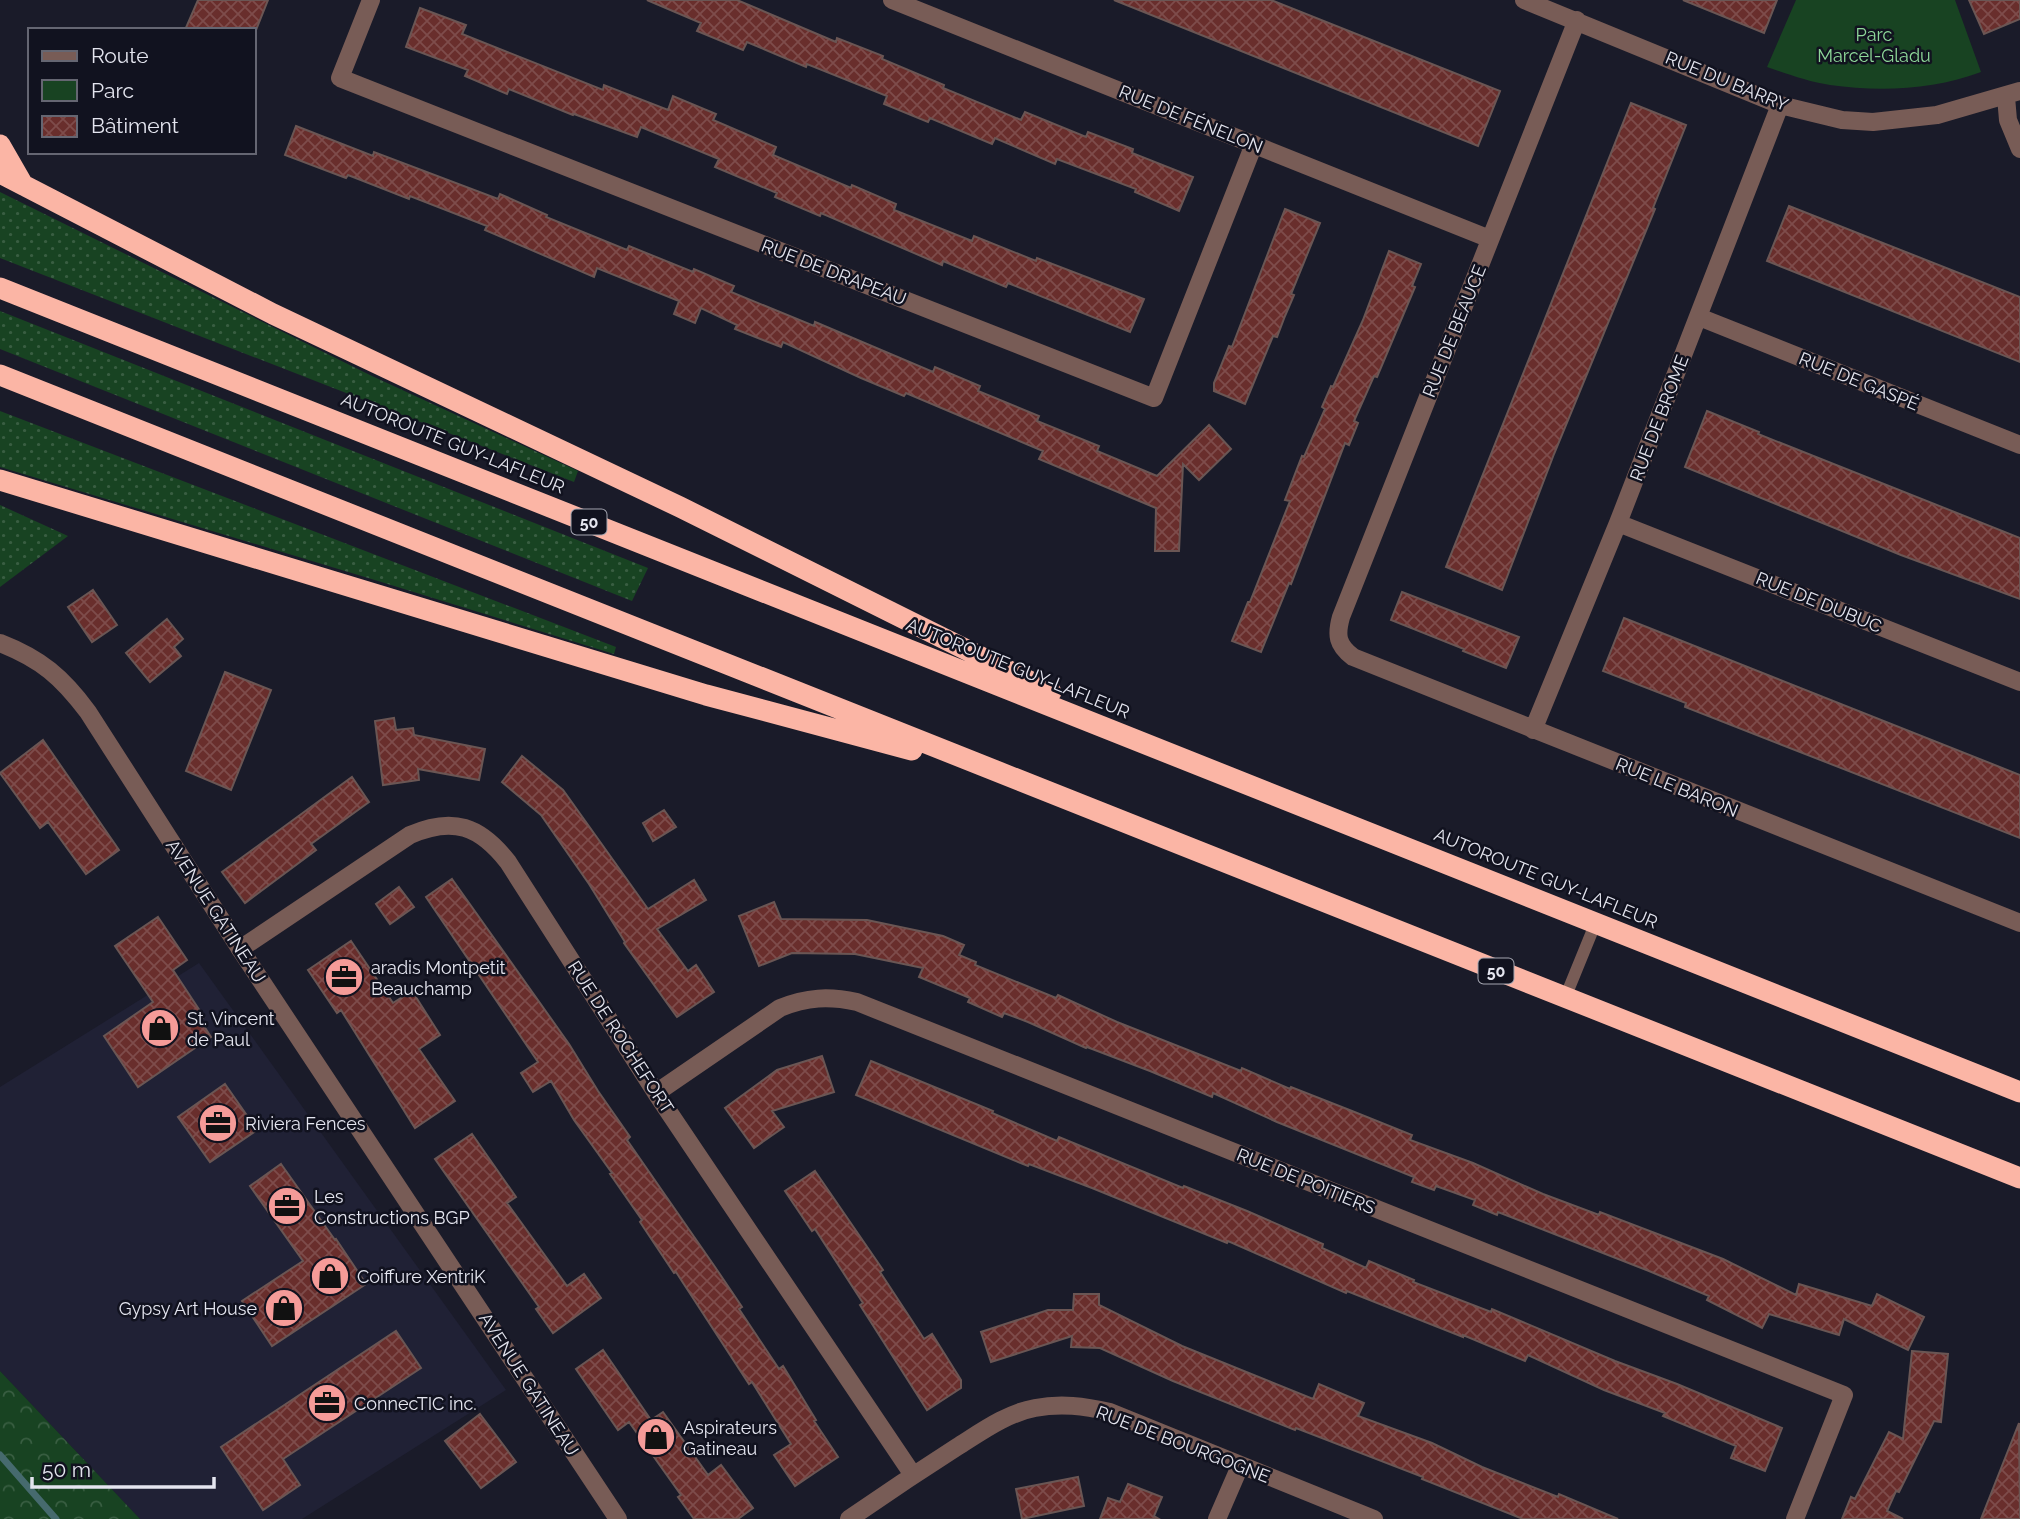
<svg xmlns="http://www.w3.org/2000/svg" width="2020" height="1519" viewBox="0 0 2020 1519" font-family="Raleway,sans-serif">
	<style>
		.built { fill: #202135 }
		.grass { fill: url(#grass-dots) }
		.forest { fill: url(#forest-crowns) }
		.green { fill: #184322 }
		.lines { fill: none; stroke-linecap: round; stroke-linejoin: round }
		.stream { stroke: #466a6e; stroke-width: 7 }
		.building { fill: url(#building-cross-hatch); stroke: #6a5654; stroke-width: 2 }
		.service { stroke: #785c56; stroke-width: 12 }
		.minor { stroke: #785c56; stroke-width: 18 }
		.tertiary { stroke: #785c56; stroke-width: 18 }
		.motorway { stroke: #fbb5a5; stroke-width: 21 }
		.labels { text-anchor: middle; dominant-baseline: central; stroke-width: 5; stroke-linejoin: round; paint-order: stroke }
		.shield { fill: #11121f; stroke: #a5a6b1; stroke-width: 2 }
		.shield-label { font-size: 16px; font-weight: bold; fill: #e4e5ef }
		.park-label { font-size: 18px; fill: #8ed899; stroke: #11121f }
		.street-label { font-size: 18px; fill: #e4e5ef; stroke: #11121f }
		.poi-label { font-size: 18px; fill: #e4e5ef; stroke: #11121f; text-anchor: start }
	</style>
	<defs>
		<pattern id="grass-dots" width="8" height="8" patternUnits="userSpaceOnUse" patternTransform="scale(1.75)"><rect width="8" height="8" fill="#184322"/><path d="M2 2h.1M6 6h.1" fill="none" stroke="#395e42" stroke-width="1.8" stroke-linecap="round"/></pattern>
		<pattern id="forest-crowns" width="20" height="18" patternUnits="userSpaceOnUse" patternTransform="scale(1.75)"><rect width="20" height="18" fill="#184322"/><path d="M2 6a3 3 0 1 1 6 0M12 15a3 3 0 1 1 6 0" fill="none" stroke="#395e42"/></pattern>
		<pattern id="building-cross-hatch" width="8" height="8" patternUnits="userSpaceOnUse" patternTransform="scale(1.75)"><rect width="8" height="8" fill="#692e2c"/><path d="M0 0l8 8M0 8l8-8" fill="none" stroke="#7e4c4b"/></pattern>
	</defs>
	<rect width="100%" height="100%" fill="#1a1b29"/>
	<!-- built -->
	<path class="built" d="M199,963L506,1390L302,1519H140L0,1371V1087Z"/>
	<!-- grass -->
	<path class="grass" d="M0,192L372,376L578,471L574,482L0,258Z
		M0,311L648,568L632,601L0,349Z
		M0,411L616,647L614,654L378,581L0,467Z
		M0,505L68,536L0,587Z"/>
	<!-- forest -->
	<path class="forest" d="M0,1371L140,1519H0Z"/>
	<!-- green -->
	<path class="green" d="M1796,0H1955L1981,72C1934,90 1879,92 1830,85C1809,82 1787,74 1767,67Z"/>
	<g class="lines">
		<!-- stream -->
		<path class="stream" d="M0,1455L56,1519"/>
	</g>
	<!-- building -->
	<path class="building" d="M198,0H268L256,30H185Z
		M647,0H737L836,42L837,38L883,56L882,59L944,85L943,88L1021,120L1025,112L1086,137L1088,132L1133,149L1132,153L1193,177L1179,211L1135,192L1136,189L1057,159L1055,164L995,138L992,144L930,118L928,122L884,104L887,96L807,64L806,67L747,42L743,50L697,31L701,23Z
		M1114,0H1271L1500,91L1478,146Z
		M1683,0H1777L1764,33Z
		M1969,0H2020V19L1984,34Z
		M420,8L466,25L462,34L603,90L604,85L668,110L673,96L716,114L713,120L776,147L773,155L851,188L852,185L896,204L894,210L972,241L974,236L1036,261L1037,258L1144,299L1130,332L1008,283L1006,287L943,261L942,265L821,213L820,216L775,197L777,193L715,167L719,159L641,127L637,137L574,114L573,115L509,89L507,94L465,76L468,70L406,47Z
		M1631,103L1686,125L1653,208L1655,209L1554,454L1502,590L1446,567Z
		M296,126L373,156L374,152L498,199L500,194L547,215L546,217L627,250L629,246L693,272L694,269L734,286L731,292L814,326L815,322L933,372L935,367L980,386L978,391L1039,416L1037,421L1099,446L1097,451L1157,476L1209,425L1231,449L1199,480L1183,464L1179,551H1155L1156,508L1039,459L1043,451L906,393L904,396L861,378L783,342L781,347L735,329L737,325L701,308L695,323L674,314L679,301L597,268L594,277L485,230L487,226L410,196L409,199L348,175L346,178L285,155Z
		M1789,206L2020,297V362L1767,261Z
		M1285,209L1320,223L1291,294L1294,295L1285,316L1277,337L1273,336L1245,404L1214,391V383L1229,346L1232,347Z
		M1389,251L1421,264L1412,286L1415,287L1377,377L1374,376L1354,421L1358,423L1349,445L1345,443L1291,584L1289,583L1261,652L1232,641L1248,602H1250L1290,501L1285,500L1302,456L1304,457L1325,409L1322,407L1331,386L1333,387L1363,320Z
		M1707,411L1759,432L1758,434L2020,538V599L1901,555L1685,467Z
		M93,590L117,625L92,642L68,607Z
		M1402,592L1519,637L1506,668L1463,651L1464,649L1391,620Z
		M1624,618L2020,775V838L1685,707L1686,703L1603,671Z
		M167,619L183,639L174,647L181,656L150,682L126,653Z
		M225,672L271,690L231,790L186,771Z
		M394,718L396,730L413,728L414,735L485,749L479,780L418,769L419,780L383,785L375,721Z
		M43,740L119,850L86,874L48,822L40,828L0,773Z
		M522,756L563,790L648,909L694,880L706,900L657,929L688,971L696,965L714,992L677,1017L624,943L625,942L589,884L541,815L502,782Z
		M352,777L369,802L311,844L316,850L245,903L222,872Z
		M664,810L676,827L653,841L643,823Z
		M452,879L569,1044L598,1091L630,1137L627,1140L715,1267L742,1307L739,1309L779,1369L783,1366L816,1420L814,1421L838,1457L795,1486L774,1455L791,1444L752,1382L749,1384L676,1272L674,1273L640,1222L642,1220L610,1174L612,1173L574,1120L551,1081L533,1092L521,1073L538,1062L426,897Z
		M399,887L414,907L390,924L376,904Z
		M774,902L781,919L867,920L943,936L964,945L959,955L976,962L975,965L1056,998L1058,995L1117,1022L1241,1071L1242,1068L1290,1089L1291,1087L1352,1111L1412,1135L1410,1140L1473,1163L1543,1194L1599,1215L1600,1212L1723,1259L1796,1295L1799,1284L1872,1306L1877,1294L1924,1317L1908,1350L1844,1319L1839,1335L1769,1314L1762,1328L1707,1300L1709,1296L1649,1271L1498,1212L1497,1215L1473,1205L1475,1200L1436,1186L1434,1190L1412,1182L1414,1177L1277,1122L1213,1093L1212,1097L1150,1071L1087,1047L1086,1048L1028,1022L1004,1013L1002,1017L968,1002L970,998L919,977L923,968L855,954L792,953L759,966L739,916Z
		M158,917L187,960L173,970L204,1017L200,1020L211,1037L138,1087L104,1036L153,1002L115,946Z
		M351,941L393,1003L412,991L440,1035L419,1049L455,1101L415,1128L341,1010L337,1013L308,970Z
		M822,1056L834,1092L772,1111L784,1127L754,1148L725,1108L777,1070Z
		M871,1061L993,1111L992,1113L1057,1141L1059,1137L1183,1188L1184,1186L1247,1211L1323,1244L1322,1248L1366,1268L1369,1261L1414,1280L1413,1282L1491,1312L1492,1309L1615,1361L1677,1384L1782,1428L1765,1471L1731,1458L1736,1446L1663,1416L1665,1413L1604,1390L1528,1355L1525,1361L1463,1335V1337L1347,1291L1346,1293L1228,1241L1227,1243L1092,1188L1029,1164L1028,1166L856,1095Z
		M225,1084L257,1130L210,1162L178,1117Z
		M472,1134L516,1197L507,1203L567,1286L584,1274L601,1298L553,1333L536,1309L539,1307L435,1159Z
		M281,1164L335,1240L336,1239L366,1284L272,1346L242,1301L303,1261L250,1186Z
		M815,1171L883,1270L880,1272L924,1339L932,1334L961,1380V1388L927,1410L860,1305L863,1303L815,1229L812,1231L785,1191Z
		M1074,1294H1099V1305L1182,1346L1313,1399L1319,1384L1364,1403L1358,1416L1432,1443L1482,1467L1558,1497L1559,1494L1618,1519H1523L1422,1479L1423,1477L1296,1428L1295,1430L1173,1381L1100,1348L1071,1347L1072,1336L991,1362L981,1332L1048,1310H1073Z
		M396,1331L421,1368L283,1459L300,1485L263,1510L221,1447Z
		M603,1350L651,1420L663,1412L708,1475L721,1465L753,1508L738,1519H694L678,1497L681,1495L629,1422L618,1430L576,1369Z
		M1912,1351L1948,1354L1941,1422L1934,1421L1899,1492L1896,1491L1887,1511L1903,1519H1842L1851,1497L1855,1499L1889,1432L1903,1439Z
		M480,1414L516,1462L481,1488L445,1441Z
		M2019,1423L2020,1519H1981Z
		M1078,1477L1084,1506L1022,1519L1016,1489Z
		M1128,1484L1162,1497L1154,1516L1159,1519H1100L1108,1498L1120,1502Z"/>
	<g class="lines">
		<!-- service -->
		<path class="service" d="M1565,998L1596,922"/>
		<!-- minor -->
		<path class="minor" d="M371,0L340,78L1154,398L1254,144
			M892,0L1490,239
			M1524,0L1780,105L1842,120L1873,122L1937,115L2020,91
			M1577,20L1341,617C1336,635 1337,645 1353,657L2020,923
			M2006,97L2008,120L2020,149
			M1699,317L2020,445
			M1618,523L2020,682
			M1533,730L1618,523L1780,105
			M240,949L410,835C453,816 480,826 508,862L656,1093L913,1475
			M656,1093L780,1008C807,997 829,996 857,1002L1844,1395L1795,1519
			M849,1519C885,1494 921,1470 957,1447C981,1432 1007,1413 1035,1408C1061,1403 1084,1406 1110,1412L1374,1519
			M1217,1519L1240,1466"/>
		<!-- tertiary -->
		<path class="tertiary" d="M0,643C41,659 62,677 88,712L240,949L618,1519"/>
		<!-- motorway -->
		<path class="motorway" d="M0,145L23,185
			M0,173L273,314L680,507L1051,692
			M0,288L2020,1092
			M0,375L2020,1178
			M0,480L706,695L912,750"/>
	</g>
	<!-- icons -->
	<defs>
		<g id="office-disc" transform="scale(2.0125)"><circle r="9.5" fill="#f59b98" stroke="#11121f"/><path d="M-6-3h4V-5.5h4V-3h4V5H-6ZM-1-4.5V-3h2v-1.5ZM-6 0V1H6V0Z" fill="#111"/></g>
		<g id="shop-disc" transform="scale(2.0125)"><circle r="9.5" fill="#f59b98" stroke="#11121f"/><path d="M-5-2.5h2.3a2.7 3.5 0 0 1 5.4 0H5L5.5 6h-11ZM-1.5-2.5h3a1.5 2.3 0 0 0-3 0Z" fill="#111"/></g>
	</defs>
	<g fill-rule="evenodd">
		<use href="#office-disc" x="344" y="977"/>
		<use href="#shop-disc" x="160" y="1028"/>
		<use href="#office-disc" x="218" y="1123"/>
		<use href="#office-disc" x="287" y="1206"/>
		<use href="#shop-disc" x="330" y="1276"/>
		<use href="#shop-disc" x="284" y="1308"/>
		<use href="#office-disc" x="327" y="1403"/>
		<use href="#shop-disc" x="656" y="1437"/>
	</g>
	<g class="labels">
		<!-- shield labels -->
		<g class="shield">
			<rect x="571.5" y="509.5" width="35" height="25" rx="5"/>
			<rect x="1478.5" y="958.5" width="35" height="25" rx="5"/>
		</g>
		<g class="shield-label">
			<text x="589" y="522">50</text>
			<text x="1496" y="971">50</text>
		</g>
		<!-- park labels -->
		<g class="park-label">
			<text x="1874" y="34">Parc<tspan x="1874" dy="21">Marcel-Gladu</tspan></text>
		</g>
		<!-- street labels -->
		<g class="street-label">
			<text transform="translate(1727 81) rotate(22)">RUE DU BARRY</text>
			<text transform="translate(1191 119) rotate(22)">RUE DE FÉNELON</text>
			<text transform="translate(834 272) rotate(21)">RUE DE DRAPEAU</text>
			<text transform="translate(1454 331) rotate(-68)">RUE DE BEAUCE</text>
			<text transform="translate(1859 381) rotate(22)">RUE DE GASPÉ</text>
			<text transform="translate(1659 418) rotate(-69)">RUE DE BROME</text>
			<text transform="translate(453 443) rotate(22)">AUTOROUTE GUY-LAFLEUR</text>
			<text transform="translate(1819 602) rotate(22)">RUE DE DUBUC</text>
			<text transform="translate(1018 668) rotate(22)">AUTOROUTE GUY-LAFLEUR</text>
			<text transform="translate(1677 787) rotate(22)">RUE LE BARON</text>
			<text transform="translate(1546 878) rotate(22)">AUTOROUTE GUY-LAFLEUR</text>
			<text transform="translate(216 911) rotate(57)">AVENUE GATINEAU</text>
			<text transform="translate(621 1037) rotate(57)">RUE DE ROCHEFORT</text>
			<text transform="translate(1306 1181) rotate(22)">RUE DE POITIERS</text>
			<text transform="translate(529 1384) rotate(57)">AVENUE GATINEAU</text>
			<text transform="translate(1183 1444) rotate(21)">RUE DE BOURGOGNE</text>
		</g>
		<!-- poi labels -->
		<g class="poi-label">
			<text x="371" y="967">aradis Montpetit<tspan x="371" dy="21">Beauchamp</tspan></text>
			<text x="187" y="1018">St. Vincent<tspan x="187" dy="21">de Paul</tspan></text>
			<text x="245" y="1123">Riviera Fences</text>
			<text x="314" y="1196">Les<tspan x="314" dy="21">Constructions BGP</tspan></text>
			<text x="357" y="1276">Coiffure XentriK</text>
			<text x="257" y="1308" text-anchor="end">Gypsy Art House</text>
			<text x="354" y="1403">ConnecTIC inc.</text>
			<text x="683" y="1427">Aspirateurs<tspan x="683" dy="21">Gatineau</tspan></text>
		</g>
	</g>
	<!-- legend -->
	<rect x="28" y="28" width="228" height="126" fill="#11121f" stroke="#656672" stroke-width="2"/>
	<rect x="42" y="51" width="35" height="10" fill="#785c56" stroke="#656672" stroke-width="2"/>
	<text x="91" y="63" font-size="21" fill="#e4e5ef">Route</text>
	<rect x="42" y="80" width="35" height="21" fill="#184322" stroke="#656672" stroke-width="2"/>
	<text x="91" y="98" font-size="21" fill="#e4e5ef">Parc</text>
	<rect x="42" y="116" width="35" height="21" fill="url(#building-cross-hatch)" stroke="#656672" stroke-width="2"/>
	<text x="91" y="133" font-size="21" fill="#e4e5ef">Bâtiment</text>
	<!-- scale -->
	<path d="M32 1477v10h182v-10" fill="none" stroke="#e4e5ef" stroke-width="3.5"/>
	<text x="42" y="1477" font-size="21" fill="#e4e5ef" stroke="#11121f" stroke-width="5" paint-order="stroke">50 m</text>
</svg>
